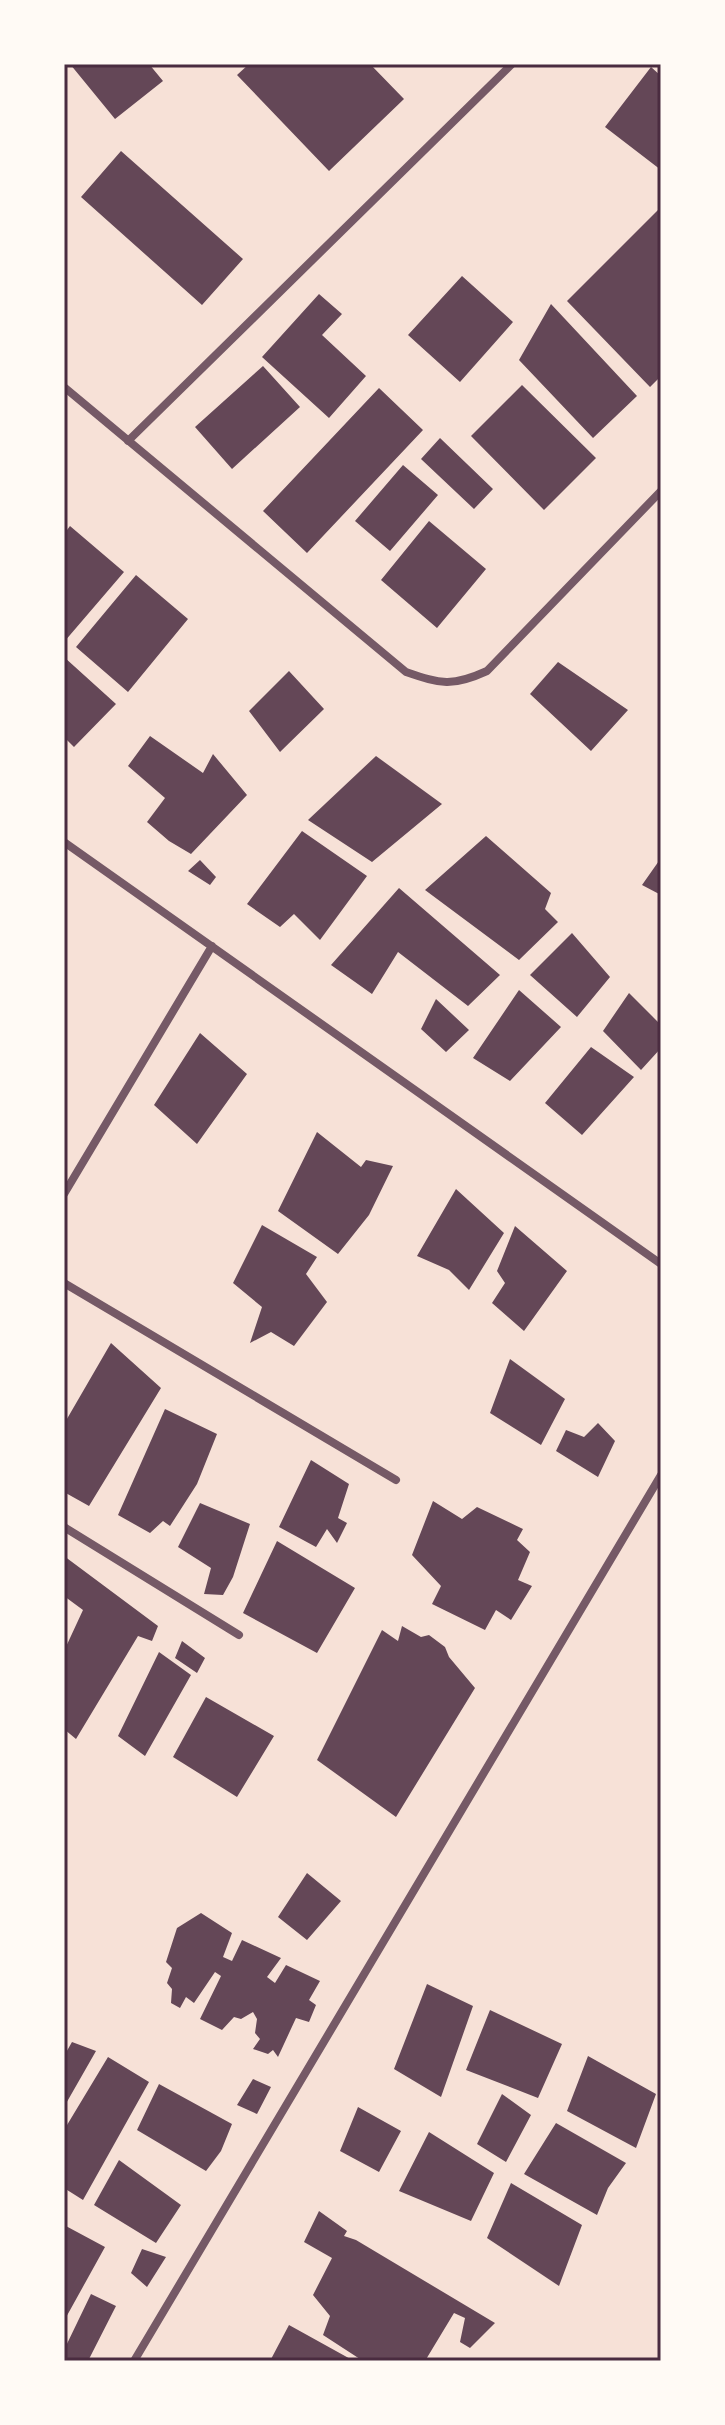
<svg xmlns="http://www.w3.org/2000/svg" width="725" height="2425" viewBox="0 0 725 2425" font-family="Jost,sans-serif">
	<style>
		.building { fill: #644757 }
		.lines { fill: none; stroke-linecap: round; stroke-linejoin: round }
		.minor { stroke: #755966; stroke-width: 8 }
		.neatline { fill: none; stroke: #4a2c40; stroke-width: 3 }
	</style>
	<rect width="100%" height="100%" fill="#f7e1d7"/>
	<!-- building -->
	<path class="building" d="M70,64H149L163,81L115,119Z
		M249,64H370L404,99L329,171L237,75Z
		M651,67L661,76V170L605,127Z
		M121,151L243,259L202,305L81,197Z
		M661,207V376L650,387L567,301Z
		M462,276L513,322L460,382L408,335Z
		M319,294L342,314L322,335L366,376L329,418L262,357Z
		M551,304L637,396L593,438L519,360Z
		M263,366L300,407L232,469L195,427Z
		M522,385L596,458L544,510L471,436Z
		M379,388L423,430L307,553L263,511Z
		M440,438L493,489L474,509L421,459Z
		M403,465L438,495L390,551L355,521Z
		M429,521L486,569L437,628L381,580Z
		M70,526L124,572L64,642V534Z
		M136,575L188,619L128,692L76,647Z
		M64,657L116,704L74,747L64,737Z
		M558,662L628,710L591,751L530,694Z
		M289,671L324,709L280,752L249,711Z
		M150,736L203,773L213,754L247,795L191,854L169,841L147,822L165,798L128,766Z
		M376,756L442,804L372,862L308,820Z
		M302,831L367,876L320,940L294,914L280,927L247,904Z
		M486,836L551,893L545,909L558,922L519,960L425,890Z
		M661,858V895L642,885Z
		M200,860L216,877L210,885L188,871Z
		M399,888L500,975L468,1006L398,952L372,994L331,965Z
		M572,933L610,977L577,1017L530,975Z
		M519,990L561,1027L510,1081L473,1058Z
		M629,993L661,1025V1048L641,1070L603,1031Z
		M436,999L469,1030L446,1052L421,1029Z
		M200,1033L247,1074L197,1144L154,1105Z
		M591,1047L634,1077L582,1135L545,1103Z
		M317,1132L361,1167L366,1160L393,1166L369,1215L338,1254L278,1211Z
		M456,1189L504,1233L469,1290L449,1270L417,1256Z
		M262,1225L317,1257L306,1274L327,1302L294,1346L271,1332L250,1343L262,1307L233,1283Z
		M515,1226L567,1271L524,1331L492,1303L505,1283L497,1271Z
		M111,1343L161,1388L89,1506L64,1492V1424Z
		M510,1359L565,1399L541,1445L490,1413Z
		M165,1409L217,1434L197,1484L170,1526L163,1521L150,1533L118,1515Z
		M598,1423L615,1441L598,1477L556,1451L566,1430L584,1437Z
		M311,1460L349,1484L338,1518L347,1523L337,1543L327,1529L316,1547L279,1527Z
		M433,1501L462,1519L477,1507L523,1529L517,1540L530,1552L518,1580L532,1586L511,1620L496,1610L485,1630L432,1604L441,1586L412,1555Z
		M200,1503L250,1524L233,1577L223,1595L204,1594L211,1568L178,1547Z
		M277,1541L355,1588L317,1653L243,1613Z
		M64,1556L158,1626L152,1641L138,1636L76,1739L64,1729V1651L83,1610L64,1596Z
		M402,1626L421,1637L429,1635L445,1647L449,1657L475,1688L396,1817L317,1760L382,1630L398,1641Z
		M182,1641L205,1658L197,1673L175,1658Z
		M159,1652L191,1675L145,1756L118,1736Z
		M206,1697L274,1736L237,1797L173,1757Z
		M307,1873L341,1901L307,1940L278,1917Z
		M201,1913L232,1933L223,1957L232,1961L242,1940L281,1958L267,1977L275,1983L286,1965L320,1981L309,2000L316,2005L309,2022L296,2018L278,2057L273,2050L268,2054L253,2049L260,2039L255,2033L257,2019L253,2012L241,2019L234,2017L222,2030L200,2019L221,1976L215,1972L194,2003L186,1997L180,2008L171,2003L172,1989L167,1983L172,1968L166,1962L177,1928Z
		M427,1984L473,2006L441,2097L394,2069Z
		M490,2010L562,2044L538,2098L466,2070Z
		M72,2042L96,2051L64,2107V2056Z
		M588,2056L656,2094L636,2148L567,2111Z
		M108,2057L149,2082L83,2200L64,2188V2130Z
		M253,2079L271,2087L257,2114L237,2105Z
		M159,2084L232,2124L221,2151L206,2171L137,2130Z
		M502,2094L531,2115L506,2162L477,2144Z
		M358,2107L401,2131L379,2172L340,2151Z
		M556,2123L626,2163L608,2188L597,2215L524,2174Z
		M429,2132L494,2173L471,2221L399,2191Z
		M119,2160L181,2205L156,2243L94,2205Z
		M511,2183L582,2225L559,2286L487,2238Z
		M319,2211L347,2231L344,2236L356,2240L495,2323L470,2348L460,2342L465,2318L454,2313L425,2361H363L323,2335L330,2316L313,2295L332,2258L304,2242Z
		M64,2225L105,2247L64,2321Z
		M142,2249L166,2257L147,2287L131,2273Z
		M91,2294L116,2306L88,2361H64V2350Z
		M289,2325L354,2361H270Z"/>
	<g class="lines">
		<!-- minor -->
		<path class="minor" d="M64,387L406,672C441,684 452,687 487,671L661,491
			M128,441L512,64
			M64,842L661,1264
			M64,1194L212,946
			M64,1283L396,1480
			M64,1527L239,1635
			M134,2361L661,1475"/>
	</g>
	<!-- border -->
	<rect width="725" height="2425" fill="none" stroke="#fffaf5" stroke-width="132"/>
	<rect x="66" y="66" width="593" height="2293" class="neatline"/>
</svg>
